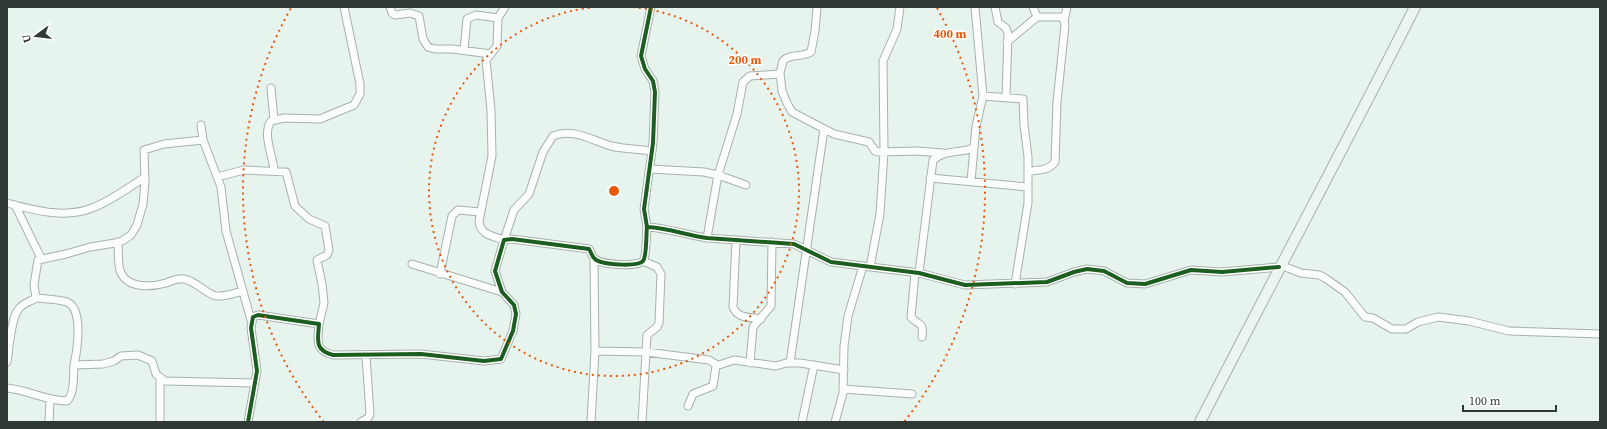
<svg xmlns="http://www.w3.org/2000/svg" width="1607" height="429" viewBox="0 0 1607 429" font-family="'Source Serif 4',serif">
	<style>
		.lines { fill: none; stroke-linecap: round; stroke-linejoin: round }
		.street-casing { stroke: #a7b1ac; stroke-width: 9 }
		.secondary-casing { stroke: #a7b1ac; stroke-width: 12 }
		.street { stroke: #fbfdfc; stroke-width: 7 }
		.secondary { stroke: #edf5f1; stroke-width: 10 }
		.cycleway-casing { stroke: #fff; stroke-width: 6 }
		.cycleway { stroke: #1b5e20; stroke-width: 4 }
		.ring { fill: none; stroke: #e8590c; stroke-width: 2; stroke-dasharray: 2 4 }
		.centre { fill: #e8590c; stroke: #fff; stroke-width: 2 }
		.ring-label { font-size: 12px; text-anchor: middle; font-weight: bold; fill: #e8590c; stroke: #fff; stroke-width: 3; stroke-linejoin: round; paint-order: stroke }
	</style>
	<rect width="100%" height="100%" fill="#e7f4ee"/>
	<g class="lines">
		<!-- street casing -->
		<g class="street-casing">
			<path id="street" d="M390,7L392,13L395,15L410,13L419,16L423,39L428,47L435,49H452L491,54
				M505,7L498,18L497,46L486,60L491,110L492,156L479,221C480,235 493,236 504,240L514,210L529,194L543,152L553,136C574,128 591,140 611,146C624,149 639,149 652,151
				M651,7L641,56L645,69L653,81L655,92L653,143L644,209L647,227C668,228 686,235 707,238L794,244L831,262L919,273L965,285L1047,282L1074,272L1087,269L1104,271L1127,283L1145,284L1191,270L1222,272L1279,267
				M817,7L815,31L811,52C801,58 791,53 783,61L780,73L782,91L787,103L792,112L834,134L869,142L875,151L879,152L917,151L943,153
				M995,7L998,22L1006,28L1008,34L1006,97
				M1064,21L1067,7
				M1007,42L1037,17
				M464,50L467,19L476,15L498,18
				M271,88L274,120
				M983,96L1023,99L1024,125L1028,157V187
				M201,125L203,140L221,187L226,231L251,320
				M650,169L704,172L718,175L746,185
				M274,170C273,156 262,134 271,121L284,118L320,119L354,105L360,94V84L344,7
				M1028,171C1039,170 1048,171 1055,162L1057,102L1065,25L1064,21L1061,17H1037L1033,7
				M217,177L244,170L286,172L295,206L309,219L325,226L329,250L327,255L317,260L322,284L324,303L319,324
				M930,178L1028,187V203L1015,284
				M971,181L974,148
				M7,203C34,210 65,219 92,208C111,201 128,188 145,177
				M15,205L41,258
				M707,238L718,175L737,114L743,82L750,76L780,74
				M736,240L733,307C738,319 749,317 761,319
				M118,242C119,251 117,265 121,273C129,289 152,287 166,283C172,281 177,278 184,279C196,281 206,294 216,296C225,297 235,293 243,291
				M412,264L502,292
				M1280,265L1301,273L1319,275L1325,278L1345,292L1365,317L1373,318L1392,329H1406L1418,322L1438,317L1469,321L1509,331L1600,334
				M870,267L880,214L884,152L883,61L897,29L900,7
				M915,273L911,317C919,327 924,320 922,337
				M919,273L933,160C943,150 961,153 974,148L976,126L983,96L975,7
				M440,274L452,216L458,210L480,212
				M595,351L646,352L709,360L717,365
				M7,362C9,349 11,319 18,310C22,303 30,302 36,298
				M750,363L753,327L771,306L772,242
				M790,363L824,129
				M74,365C77,351 84,309 67,302C58,299 45,299 36,298L34,285L38,260L66,254L90,247L115,243L122,241L131,235L137,225L143,204L145,182L144,150L164,144L203,140
				M160,379V422
				M7,388C28,390 46,401 67,401C75,393 73,376 74,365L103,364L114,361L121,356L138,355L152,361L156,374L165,381L255,383
				M843,389L912,394
				M688,406L693,394L713,386L716,366L734,360L776,366L786,363H800L844,370
				M49,422L50,400
				M248,422L257,371L251,328L253,317L258,315L319,324C318,340 314,350 333,355L421,354L484,361L501,359L513,331L516,314L514,305L502,292L495,271L504,240L512,239L589,249C591,252 592,257 595,259C601,265 638,267 643,261C647,256 646,234 647,227
				M361,422L368,418L370,414L366,356
				M591,422L595,351L594,259
				M642,422L647,335L657,327L659,323L661,274L657,267L643,261
				M802,422L814,365
				M835,422L843,393L844,346L848,316L863,266"/>
		</g>
		<!-- secondary casing -->
		<g class="secondary-casing">
			<path id="secondary" d="M1200,422C1271,283 1345,146 1415,7"/>
		</g>
		<!-- street -->
		<use href="#street" class="street"/>
		<!-- secondary -->
		<use href="#secondary" class="secondary"/>
		<!-- cycleway casing -->
		<g class="cycleway-casing">
			<path id="cycleway" d="M651,7L641,56L645,69L653,81L655,92L653,143L644,209L647,227C668,228 686,235 707,238L794,244L831,262L919,273L965,285L1047,282L1074,272L1087,269L1104,271L1127,283L1145,284L1191,270L1222,272L1279,267
				M248,422L257,371L251,328L253,317L258,315L319,324C318,340 314,350 333,355L421,354L484,361L501,359L513,331L516,314L514,305L502,292L495,271L504,240L512,239L589,249C591,252 592,257 595,259C601,265 638,267 643,261C647,256 646,234 647,227"/>
		</g>
		<!-- cycleway -->
		<use href="#cycleway" class="cycleway"/>
	</g>
	<!-- distance rings -->
	<g class="ring">
		<path d="M633 7A185 185 0 1 1 595 7"/>
		<path d="M324 422A371 371 0 0 1 291 8M937 8A371 371 0 0 1 904 422"/>
	</g>
	<circle cx="614" cy="191" r="6" class="centre"/>
	<g class="ring-label">
		<text x="950" y="38">400 m</text>
		<text x="745" y="64">200 m</text>
	</g>
	<!-- border -->
	<rect width="1607" height="429" fill="none" stroke="#303935" stroke-width="16"/>
	<!-- north arrow -->
	<g transform="translate(36 36) rotate(255)" stroke="#ffffff" stroke-width="3" paint-order="stroke">
	<path d="M0-3L7 15L0 10L-7 15Z" fill="#303935"/>
	<text y="-6" font-size="11" font-weight="bold" text-anchor="middle" fill="#303935">U</text>
	</g>
	<!-- scale -->
	<path d="M1463 405v6h93v-6" fill="none" stroke="#303935" stroke-width="2"/>
	<text x="1469" y="405" font-size="12" fill="#303935" stroke="#ffffff" stroke-width="3" paint-order="stroke">100 m</text>
</svg>
